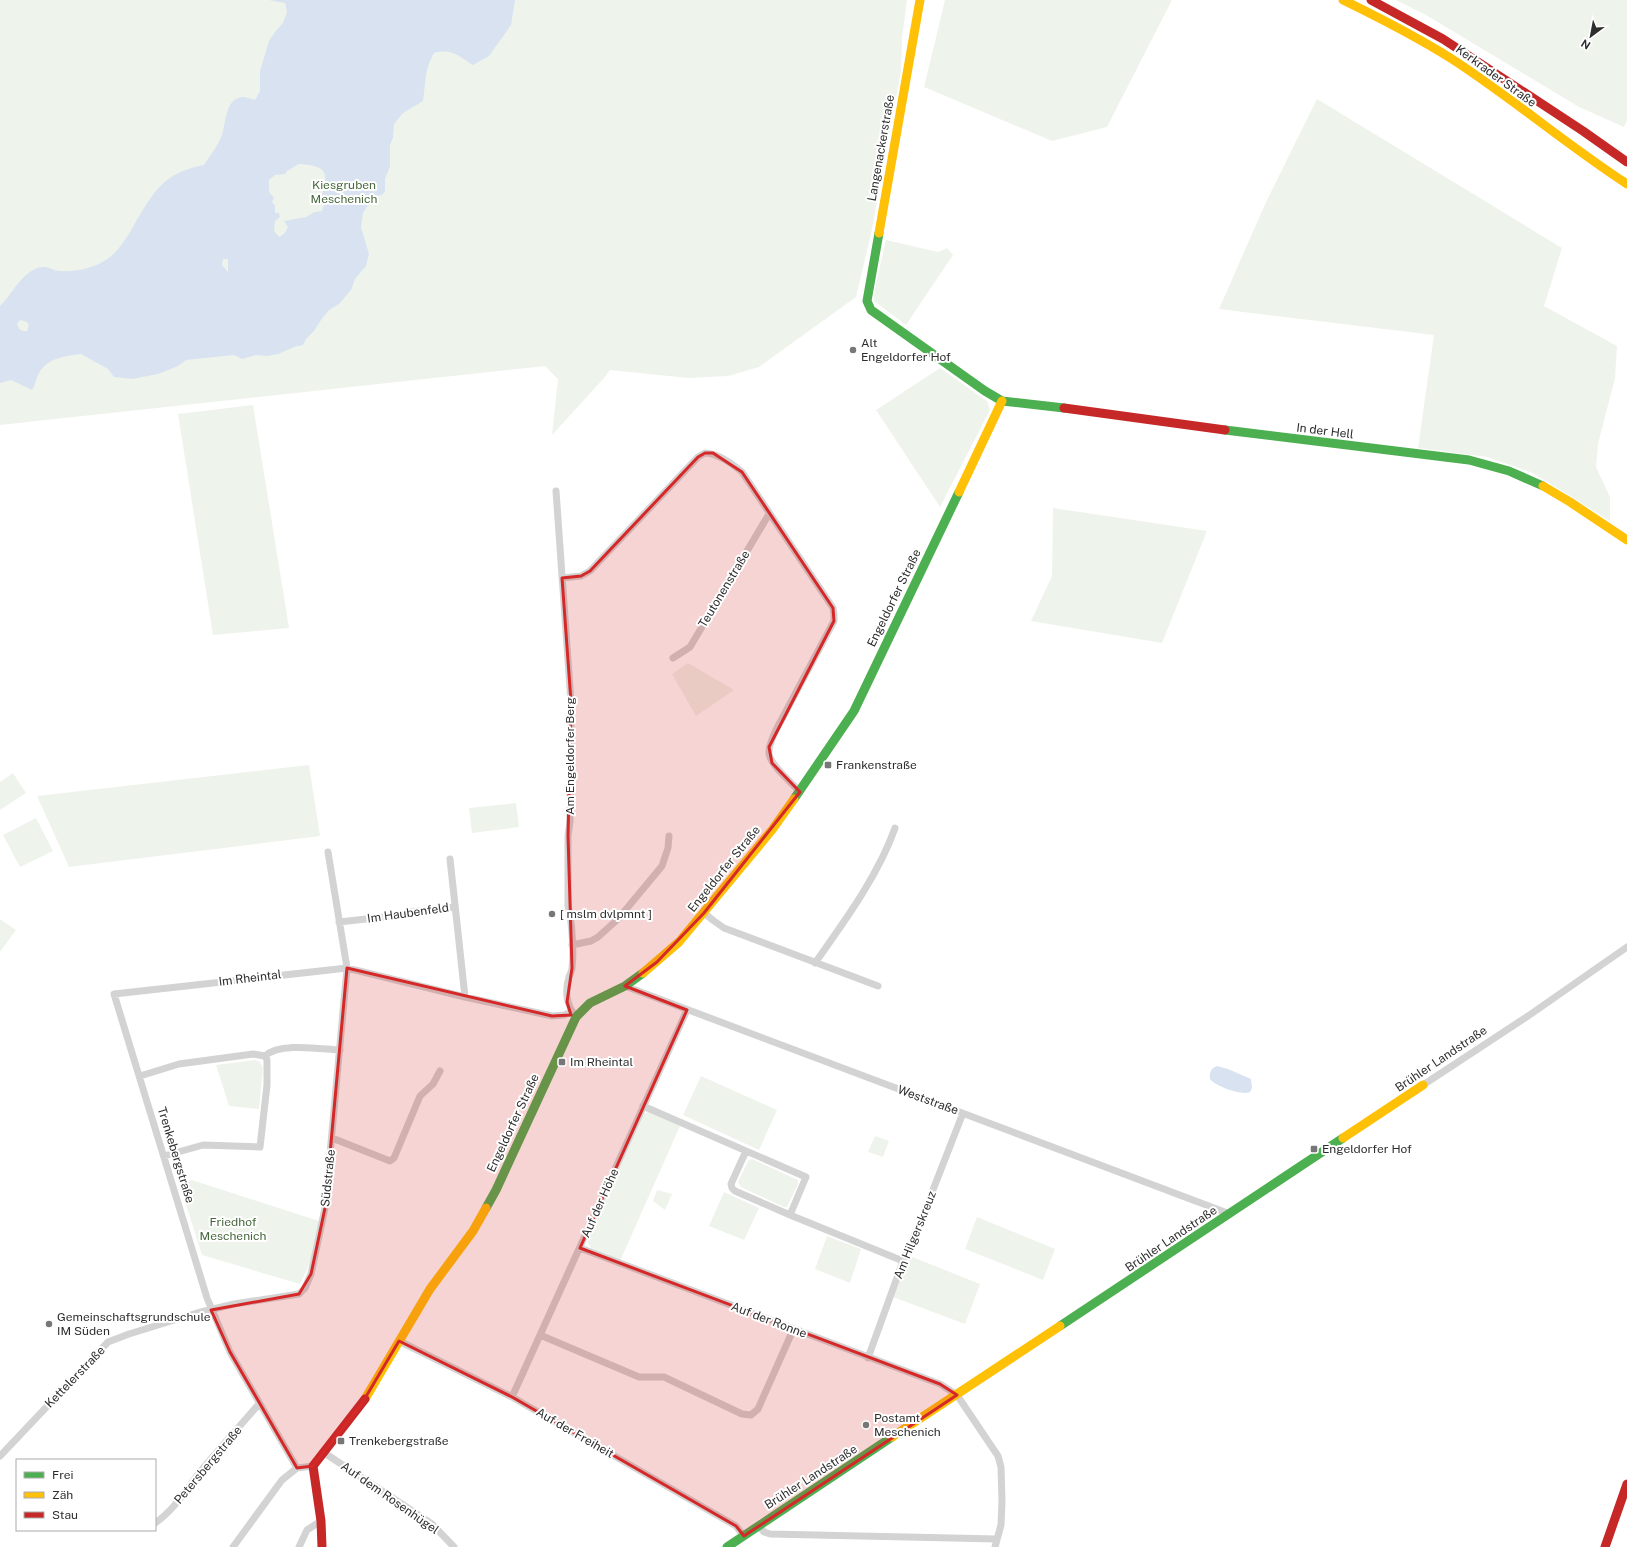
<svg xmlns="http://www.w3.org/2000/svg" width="1627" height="1547" viewBox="0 0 1627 1547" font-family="'Public Sans',sans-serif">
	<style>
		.green { fill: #eef4ec }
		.water { fill: #d9e2f1; fill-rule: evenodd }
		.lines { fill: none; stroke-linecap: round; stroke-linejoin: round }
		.street { stroke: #d3d3d3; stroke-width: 7 }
		.fast { stroke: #4caf50; stroke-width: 9 }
		.slow { stroke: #ffc107; stroke-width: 9 }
		.jam { stroke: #c62828; stroke-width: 9 }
		.marked { fill: #d62828; fill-opacity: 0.2; stroke: #d62828; stroke-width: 3; stroke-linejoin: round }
		.poi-dot { fill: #777; stroke: #fff; stroke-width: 1.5 }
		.labels { text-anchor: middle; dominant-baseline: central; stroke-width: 4; stroke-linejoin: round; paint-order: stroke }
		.street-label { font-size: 12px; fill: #2e2e2e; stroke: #fff }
		.park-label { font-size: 12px; fill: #47693d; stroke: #fff }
		.poi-label { font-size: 12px; fill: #2e2e2e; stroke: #fff; text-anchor: start }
	</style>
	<rect width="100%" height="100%" fill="#fff"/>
	<!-- green -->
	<path class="green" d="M0,0H907L902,38L901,71L871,234L856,297L759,367L728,376L688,378L610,370L605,377L552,435L558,379L545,366L0,425Z
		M945,0H1172L1107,127L1052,141L924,87Z
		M1396,0H1627V120L1624,127L1579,107L1426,15Z
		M1317,99L1562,248L1544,306L1617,346L1615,378L1598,444L1596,467L1610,497V521L1533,473L1487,457L1418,448L1434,335L1219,309L1266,202Z
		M886,240L938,252L947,248L953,255L906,325L874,301V293Z
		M940,368L987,401L990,410L940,507L876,410Z
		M253,405L289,628L213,635L178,414Z
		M1053,508L1207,531L1162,643L1031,621L1052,576Z
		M688,663L734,690L696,716L672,674Z
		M309,765L320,836L69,867L37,796Z
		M13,773L26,793L0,810V782Z
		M516,803L519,827L472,833L469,808Z
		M36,818L53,851L20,867L3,835Z
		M0,919L16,930L0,952Z
		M255,1060L260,1062L263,1068L259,1109L229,1106L216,1065Z
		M701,1076L777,1110L759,1150L683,1115Z
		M649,1112L680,1126L620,1261L591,1248L588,1243V1237L642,1116L645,1113Z
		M875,1136L889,1141L883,1157L868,1152Z
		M752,1159L798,1180V1184L787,1207H784L741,1187L738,1182L748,1161Z
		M192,1180L319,1221L310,1263L300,1284L202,1255L179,1183Z
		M657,1190L672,1194L665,1210L653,1201Z
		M724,1192L759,1208L744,1240L709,1226Z
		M977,1217L1055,1249L1043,1280L965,1249Z
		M827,1236L861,1249L850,1283L815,1269Z
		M910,1256L980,1284L965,1324L893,1297Z"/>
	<!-- water -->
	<path class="water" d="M269,0H515L511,25L489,56L473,65C459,56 451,48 434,53C424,71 426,82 423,101L403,113L394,124L393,137L390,146V166L385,179V191L382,195L374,196L363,213L361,227L369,254L366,266L355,279L351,290L339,304L329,310L321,320L314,331L306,339L303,345L294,347L278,354L267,356L256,355L242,359L234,355L186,360L178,366L158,374L132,379L114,377L108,369L81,354C65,356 46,358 38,375C36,380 35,385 32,390L11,380L0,383V306C13,294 22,270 42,267C48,266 53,271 59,271C78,272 96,268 110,257C121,248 127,237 134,225C154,191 163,173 204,165C210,155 218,146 222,135C226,123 225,98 243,97C246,97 251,99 255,100L260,91V71L269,41L275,32L283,23L287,12L285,3ZM299,164C309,165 328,165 325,181C324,188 322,194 321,200L324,204L322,211L315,212L306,217L284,221L288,227L284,234L279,237L274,231L275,221L280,217L279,213H275V206L272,202L274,198L269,192V180L275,175L285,174L287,171ZM223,259H228V272L222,265ZM20,320L27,322L29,325L27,331C22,332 19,330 17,324Z
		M1217,1066L1228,1069L1251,1079L1252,1088L1250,1092C1242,1096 1215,1086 1210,1079C1209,1073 1211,1068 1217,1066Z"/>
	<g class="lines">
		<!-- street -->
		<path class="street" d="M556,491L571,702L570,821L568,836V906C572,920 574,953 572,968C572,971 570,974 569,977C565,990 566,1005 575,1015
			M562,578L581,576L590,571L698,457L705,453C719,454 731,463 742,472L833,608L834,614V621L776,730C773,737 768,746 769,754C771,766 792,783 800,792
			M673,658L690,647L769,514
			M450,859L465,997
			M704,913L714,921L724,928L878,986
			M339,922L402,915L410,912L454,907
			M572,945L591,941L598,937L618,919L662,866L668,848L669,836
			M815,963C844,922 878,876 895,828
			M625,986L1230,1214
			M265,1056C280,1042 320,1049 340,1050
			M140,1076L179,1064L253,1054L265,1056L267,1060V1085L260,1147L203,1145L164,1156
			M1423,1085L1528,1016L1627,947
			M643,1106L806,1177L790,1215
			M332,1138L390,1161L394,1158L420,1096L433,1084L440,1071
			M746,1151L731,1184L732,1188L735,1191L790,1215L903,1261
			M580,1248L940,1384L957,1395L998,1456L1001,1467L1002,1501L1001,1525L995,1547
			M540,1335L639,1377H664L742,1414L751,1415L758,1409L793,1330
			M399,1341L512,1397L736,1526L744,1536
			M868,1358L903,1261L922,1218L963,1113
			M512,1397L687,1010
			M323,1452L432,1524L454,1547
			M0,1456L108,1342L129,1334L197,1313L234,1304L299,1294L305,1288L311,1274L325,1208L347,968L328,852
			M297,1468L230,1352L207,1298L114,994L347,968L465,997L552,1016L564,1015L571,1012
			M155,1523C174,1510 186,1490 200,1472C219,1449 239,1427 259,1404
			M759,1526L764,1532L770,1534L997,1539
			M233,1547L282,1480L297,1468L313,1466
			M299,1547L307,1530L321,1521"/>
		<!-- fast -->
		<path class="fast" d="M879,233L867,301L871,310L985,391L1002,401L1064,408
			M1225,430L1469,460L1509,471L1543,486
			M794,799L854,711L959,492
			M486,1208L496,1190L576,1017L590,1003L625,986L643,973
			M1060,1326L1343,1138
			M727,1547L892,1437"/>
		<!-- slow -->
		<path class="slow" d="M1343,0C1380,18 1417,37 1452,59C1512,98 1567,145 1627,184
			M879,233L920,0
			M1543,486L1570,502L1627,540
			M959,492L1002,401
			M643,973L679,942L772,830L794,799
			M1343,1138L1423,1085
			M365,1399L430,1289L473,1231L486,1208
			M892,1437L1060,1326"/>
		<!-- jam -->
		<path class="jam" d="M1371,0L1443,39L1583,131L1627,162
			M1064,408L1225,430
			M322,1547L321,1521L313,1466L365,1399
			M1605,1547L1627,1484"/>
	</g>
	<!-- marked area -->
	<path class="marked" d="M705,453H713L742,472L833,608L834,621L769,747L772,763L800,792L704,913L657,962L625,986L687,1010L580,1248L940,1384L957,1395L744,1536L736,1526L512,1397L399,1341L361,1405L313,1466L297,1468L230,1352L211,1310L299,1294L311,1274L325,1208L347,968L552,1016L571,1015L567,1002L572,968L568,836L571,702L562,578L581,576L590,571L698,457Z"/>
	<!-- markers -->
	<g class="poi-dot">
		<circle cx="853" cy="350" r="4"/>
		<rect x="824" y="761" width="8" height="8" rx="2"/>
		<circle cx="552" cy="914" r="4"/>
		<rect x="558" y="1058" width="8" height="8" rx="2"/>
		<rect x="1310" y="1145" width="8" height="8" rx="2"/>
		<circle cx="49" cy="1324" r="4"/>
		<circle cx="866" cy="1425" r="4"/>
		<rect x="337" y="1437" width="8" height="8" rx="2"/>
	</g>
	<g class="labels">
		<!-- street labels -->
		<g class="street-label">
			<text transform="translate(1496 76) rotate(36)">Kerkrader Straße</text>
			<text transform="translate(881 148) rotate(-80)">Langenackerstraße</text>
			<text transform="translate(1325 431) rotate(7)">In der Hell</text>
			<text transform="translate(724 589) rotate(-59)">Teutonenstraße</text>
			<text transform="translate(894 598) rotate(-64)">Engeldorfer Straße</text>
			<text transform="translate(570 756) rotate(-90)">Am Engeldorfer Berg</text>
			<text transform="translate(724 869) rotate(-51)">Engeldorfer Straße</text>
			<text transform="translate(408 913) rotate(-8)">Im Haubenfeld</text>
			<text transform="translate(250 978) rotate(-7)">Im Rheintal</text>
			<text transform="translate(1441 1059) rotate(-34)">Brühler Landstraße</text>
			<text transform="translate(928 1100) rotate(20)">Weststraße</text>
			<text transform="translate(513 1123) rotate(-65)">Engeldorfer Straße</text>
			<text transform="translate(176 1155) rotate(73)">Trenkebergstraße</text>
			<text transform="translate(328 1178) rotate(-84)">Südstraße</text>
			<text transform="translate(600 1203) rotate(-66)">Auf der Höhe</text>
			<text transform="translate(915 1235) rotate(-68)">Am Hilgerskreuz</text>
			<text transform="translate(1171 1239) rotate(-34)">Brühler Landstraße</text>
			<text transform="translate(769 1320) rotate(21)">Auf der Ronne</text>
			<text transform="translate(75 1377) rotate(-46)">Kettelerstraße</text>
			<text transform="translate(575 1433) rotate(30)">Auf der Freiheit</text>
			<text transform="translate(208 1465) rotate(-50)">Petersbergstraße</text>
			<text transform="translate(811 1477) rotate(-33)">Brühler Landstraße</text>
			<text transform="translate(390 1498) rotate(35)">Auf dem Rosenhügel</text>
		</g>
		<!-- park labels -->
		<g class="park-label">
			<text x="344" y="185">Kiesgruben<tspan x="344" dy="14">Meschenich</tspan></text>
			<text x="233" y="1222">Friedhof<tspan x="233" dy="14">Meschenich</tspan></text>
		</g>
		<!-- poi labels -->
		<g class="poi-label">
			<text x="861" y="343">Alt<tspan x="861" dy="14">Engeldorfer Hof</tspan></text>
			<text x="836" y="765">Frankenstraße</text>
			<text x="560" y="914">[ mslm dvlpmnt ]</text>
			<text x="570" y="1062">Im Rheintal</text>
			<text x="1322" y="1149">Engeldorfer Hof</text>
			<text x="57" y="1317">Gemeinschaftsgrundschule<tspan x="57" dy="14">IM Süden</tspan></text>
			<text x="874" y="1418">Postamt<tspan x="874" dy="14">Meschenich</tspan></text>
			<text x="349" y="1441">Trenkebergstraße</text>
		</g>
	</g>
	<!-- legend -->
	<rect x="16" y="1459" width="140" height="72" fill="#ffffff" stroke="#ababab"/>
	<rect x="24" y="1472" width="20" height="6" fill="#4caf50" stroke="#ababab"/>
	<text x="52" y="1479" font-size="12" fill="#2e2e2e">Frei</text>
	<rect x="24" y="1492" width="20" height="6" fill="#ffc107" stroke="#ababab"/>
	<text x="52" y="1499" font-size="12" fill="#2e2e2e">Zäh</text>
	<rect x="24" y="1512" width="20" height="6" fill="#c62828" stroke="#ababab"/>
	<text x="52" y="1519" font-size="12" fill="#2e2e2e">Stau</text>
	<!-- north arrow -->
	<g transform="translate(1591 36) rotate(212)" stroke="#ffffff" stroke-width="3" paint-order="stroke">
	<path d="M0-3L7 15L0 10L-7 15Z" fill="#2e2e2e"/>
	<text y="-6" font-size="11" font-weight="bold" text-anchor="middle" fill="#2e2e2e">N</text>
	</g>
</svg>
